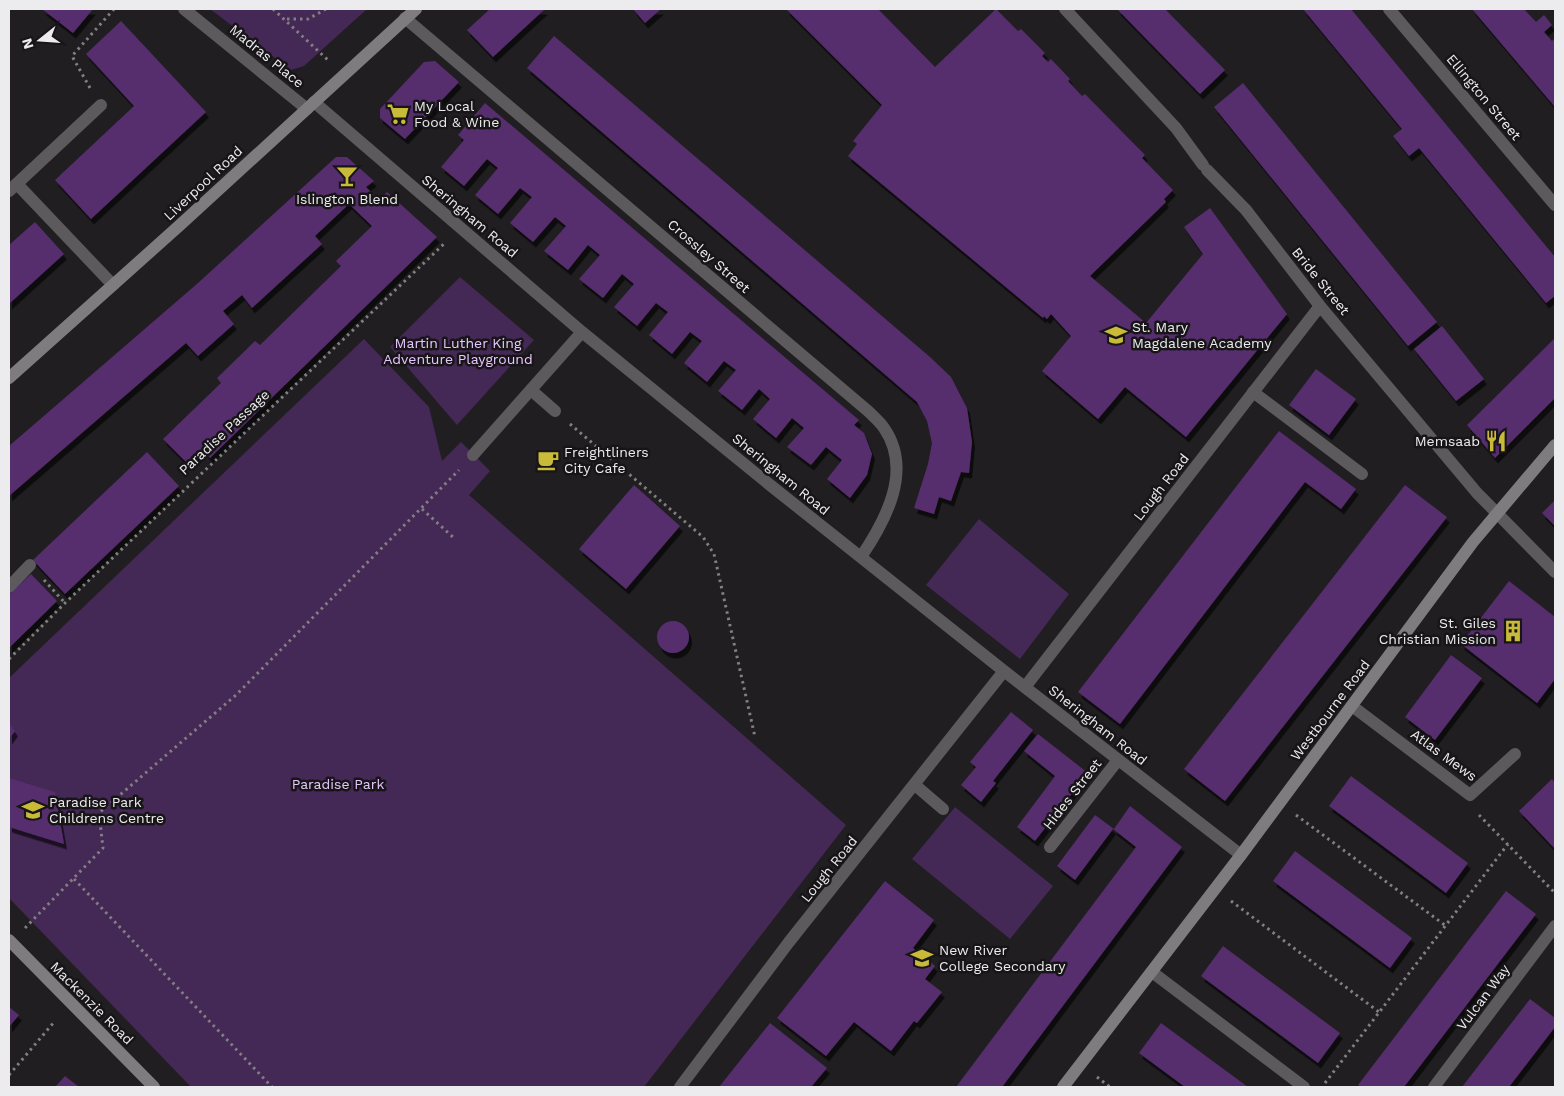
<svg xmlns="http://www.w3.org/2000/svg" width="1564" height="1096" viewBox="0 0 1564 1096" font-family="'Work Sans',sans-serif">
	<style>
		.green { fill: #442855 }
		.building { fill: #562d6d; filter: url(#shadow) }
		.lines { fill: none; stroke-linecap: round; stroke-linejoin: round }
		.path { stroke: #817f82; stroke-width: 3; stroke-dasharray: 2.5 4; stroke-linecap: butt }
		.lane { stroke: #5c5a5c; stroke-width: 12 }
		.street { stroke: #5c5a5c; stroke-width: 12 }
		.secondary { stroke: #7e7c7f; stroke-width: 12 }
		.labels { text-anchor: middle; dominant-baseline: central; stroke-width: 5; stroke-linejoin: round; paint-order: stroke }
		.street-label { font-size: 14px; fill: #ecebed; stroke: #171518 }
		.poi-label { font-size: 14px; fill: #ecebed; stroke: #171518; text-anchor: start }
		.park-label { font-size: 14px; fill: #e7c5fe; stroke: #171518 }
	</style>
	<defs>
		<filter id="shadow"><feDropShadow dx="3" dy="5.5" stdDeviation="0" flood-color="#0009"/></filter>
	</defs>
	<rect width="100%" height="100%" fill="#201e21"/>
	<!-- green -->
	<path class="green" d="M210,9H367L304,66L291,70Z
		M460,277L534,340L457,425L390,347Z
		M364,339L429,407L442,461L461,442L490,471L469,495L846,825L644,1087H191L9,898V678Z
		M979,519L1069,594L1020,659L926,585Z
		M955,807L1053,886L1010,939L912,859Z"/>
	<!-- building -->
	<path class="building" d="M42,9H93L73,33Z
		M490,9H545L493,57L467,30Z
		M633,9H661L645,23Z
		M786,9H878L935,67L996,9L1018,31L1021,29L1045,53L1042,56L1048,62L1051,59L1070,79L1068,81L1082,96L1085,94L1145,155L1142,158L1173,190L1164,199L1166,202L1090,276L1146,323L1203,254L1184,227L1210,208L1287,314L1186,437L1125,387L1098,419L1042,371L1071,336L1051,314L1047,319L1044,316L1043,318L848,156L857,144L853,141L882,105Z
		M1117,9H1165L1225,70L1200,94Z
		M1303,9H1351L1555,257V296L1546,303L1419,148L1409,156L1393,136L1402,129Z
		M1472,9H1524L1536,22L1544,15L1552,25L1544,32L1552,41L1555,38V107Z
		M121,21L206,112L91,219L55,180L134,106L86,54Z
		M554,36L930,357L951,377L967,408L972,442L969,473L961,472L951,501L939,497L934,514L914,508L928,464L932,443L927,421L917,402L527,68Z
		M435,61L459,82L405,139L380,118V109L424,62Z
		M1243,83L1437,322L1408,346L1214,107Z
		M485,103L859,420L854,425L864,433L872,454L867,475L850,498L827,479L842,460L826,447L811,465L787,447L804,428L792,418L776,438L753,419L770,399L759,389L742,410L718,391L736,370L724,361L707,382L684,363L702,341L690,332L672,354L649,335L668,312L656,303L637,326L614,307L634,284L622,274L603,298L579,279L600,255L588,245L568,270L544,251L566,226L555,217L533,242L510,223L532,197L520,188L498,214L475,195L498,168L487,159L464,186L441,167L464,140L458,135Z
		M336,157H347L374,181L366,187L379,200L387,192L437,237L210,458L204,451L189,465L163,439L221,383L217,378L255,341L260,345L341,266L336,261L372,226L349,204L315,236L322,244L252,308L242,295L223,311L234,324L198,356L186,343L9,496V446L198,283Z
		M35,222L64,254L9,304V245Z
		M1442,326L1484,379L1456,401L1414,349Z
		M1555,338V398L1495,458L1467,425Z
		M1316,369L1356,399L1329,435L1289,405Z
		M1279,431L1356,489L1341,509L1305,482L1120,724L1078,692Z
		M147,452L179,486L65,594L33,560Z
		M634,485L680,526L626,589L579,549Z
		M1405,485L1447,517L1225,801L1184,769Z
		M1555,500V526L1542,513Z
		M31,574L57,601L9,648V595Z
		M1509,581L1555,617V679L1537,703L1461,644Z
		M657 637a16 16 0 1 1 32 0a16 16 0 1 1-32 0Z
		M1451,655L1482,678L1435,740L1405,717Z
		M1011,712L1033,730L993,781L996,783L981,802L961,785L976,767L970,762Z
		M9,723L15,731L9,739Z
		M1038,734L1088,773L1035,841L1017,827L1055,776L1024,751Z
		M1351,776L1468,863L1446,893L1329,806Z
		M9,778L55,792L64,844L9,827Z
		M1552,779L1555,783V849L1519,811Z
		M1130,806L1182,847L1002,1087H956L1136,847L1113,829L1075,880L1057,866L1095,815L1114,829Z
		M1295,851L1412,938L1390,968L1273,881Z
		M885,881L934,920L913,948L935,966L925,979L942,992L917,1023L914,1021L891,1051L854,1022L826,1056L777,1018Z
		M1506,891L1536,914L1404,1087H1361L1358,1085Z
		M1223,946L1340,1033L1318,1063L1201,976Z
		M1530,999L1555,1018V1027L1509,1087H1462Z
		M9,1007L19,1015L9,1027Z
		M770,1023L827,1068L811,1087H719Z
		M1161,1023L1248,1087H1185L1139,1053Z
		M65,1076L79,1087H55Z"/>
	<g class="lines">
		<!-- path -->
		<path class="path" d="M273,9L329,61
			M287,19H308L326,9
			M90,88L72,56L114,9
			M570,424L703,537L714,554L755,737
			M422,509L454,538
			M44,580L65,603
			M9,659L65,603L446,242
			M1296,815L1446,926
			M1479,815L1555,893
			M74,879L272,1087
			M1231,901L1379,1012
			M25,928L103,848L99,813L236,695L459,470
			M9,1075L55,1021
			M1097,1077L1110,1087
			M1325,1083L1508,844"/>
		<!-- lane -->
		<path class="lane" d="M17,184L113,285
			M9,191L101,105
			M531,390L555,411
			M1253,392L1362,474
			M9,587L30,565
			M915,785L943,809"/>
		<!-- street -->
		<path class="street" d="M184,9L307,109
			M1065,9L1176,128L1203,165
			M1389,9L1555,205
			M405,18L868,411C873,416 880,422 884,428C913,470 886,520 861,557
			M314,102L582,332L770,485L1004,671L1241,855
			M1207,170L1246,210L1320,306L1477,493L1555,572
			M473,455L582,332
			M1025,687L1320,306
			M1352,706L1470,795L1515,754
			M1050,847L1118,760
			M1152,972L1304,1087
			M680,1087L789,942L1004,671
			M1434,1087L1555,926"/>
		<!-- secondary -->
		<path class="secondary" d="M9,378L180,225L416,9
			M9,940L154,1087
			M1063,1087L1241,855L1473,542L1555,445"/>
	</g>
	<!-- icons -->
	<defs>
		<g id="supermarket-bare" transform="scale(1.725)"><path d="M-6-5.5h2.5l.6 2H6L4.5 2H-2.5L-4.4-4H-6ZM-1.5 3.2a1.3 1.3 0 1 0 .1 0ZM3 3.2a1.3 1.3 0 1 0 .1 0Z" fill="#caba3a" stroke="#171518" stroke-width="2.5" paint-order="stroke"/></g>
		<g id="bar-bare" transform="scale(1.725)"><path d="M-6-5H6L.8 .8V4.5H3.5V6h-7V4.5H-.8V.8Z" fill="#caba3a" stroke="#171518" stroke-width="2.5" paint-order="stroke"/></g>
		<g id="school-bare" transform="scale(1.725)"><path d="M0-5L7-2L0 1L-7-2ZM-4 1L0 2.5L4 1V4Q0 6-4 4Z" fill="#caba3a" stroke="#171518" stroke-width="2.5" paint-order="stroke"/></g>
		<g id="restaurant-bare" transform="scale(1.725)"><path d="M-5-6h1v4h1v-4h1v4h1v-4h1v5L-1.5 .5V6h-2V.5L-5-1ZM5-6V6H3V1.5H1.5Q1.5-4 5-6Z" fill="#caba3a" stroke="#171518" stroke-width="2.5" paint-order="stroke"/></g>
		<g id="cafe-bare" transform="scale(1.725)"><path d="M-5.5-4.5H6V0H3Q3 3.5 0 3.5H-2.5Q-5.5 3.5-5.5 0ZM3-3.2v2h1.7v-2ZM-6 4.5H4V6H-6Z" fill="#caba3a" stroke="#171518" stroke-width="2.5" paint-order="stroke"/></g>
		<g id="building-bare" transform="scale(1.725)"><path d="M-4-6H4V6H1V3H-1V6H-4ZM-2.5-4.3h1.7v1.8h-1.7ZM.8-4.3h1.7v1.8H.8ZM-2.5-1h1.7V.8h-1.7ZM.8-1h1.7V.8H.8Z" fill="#caba3a" stroke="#171518" stroke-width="2.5" paint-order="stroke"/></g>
	</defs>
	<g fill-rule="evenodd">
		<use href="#supermarket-bare" x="398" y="114"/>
		<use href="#bar-bare" x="347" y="176"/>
		<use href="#school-bare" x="1116" y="335"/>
		<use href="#restaurant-bare" x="1496" y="441"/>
		<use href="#cafe-bare" x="548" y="460"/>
		<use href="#building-bare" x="1513" y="631"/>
		<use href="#school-bare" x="33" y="810"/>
		<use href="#school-bare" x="922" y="958"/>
	</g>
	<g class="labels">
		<!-- street labels -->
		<g class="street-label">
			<text transform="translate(267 56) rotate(39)">Madras Place</text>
			<text transform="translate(1484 97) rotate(50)">Ellington Street</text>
			<text transform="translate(203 183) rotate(-43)">Liverpool Road</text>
			<text transform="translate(470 216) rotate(40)">Sheringham Road</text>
			<text transform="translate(709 256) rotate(41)">Crossley Street</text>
			<text transform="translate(1321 281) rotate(51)">Bride Street</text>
			<text transform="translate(224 432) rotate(-43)">Paradise Passage</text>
			<text transform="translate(781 474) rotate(39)">Sheringham Road</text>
			<text transform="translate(1161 487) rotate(-52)">Lough Road</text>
			<text transform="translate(1330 710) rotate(-53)">Westbourne Road</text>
			<text transform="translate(1098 725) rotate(38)">Sheringham Road</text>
			<text transform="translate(1444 755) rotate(36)">Atlas Mews</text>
			<text transform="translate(1072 794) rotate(-52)">Hides Street</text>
			<text transform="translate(829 869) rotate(-51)">Lough Road</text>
			<text transform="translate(1483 997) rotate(-53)">Vulcan Way</text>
			<text transform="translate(92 1003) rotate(45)">Mackenzie Road</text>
		</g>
		<!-- poi labels -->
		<g class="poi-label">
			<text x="414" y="106">My Local<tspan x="414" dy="16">Food &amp; Wine</tspan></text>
			<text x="347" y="199" text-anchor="middle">Islington Blend</text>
			<text x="1132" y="327">St. Mary<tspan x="1132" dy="16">Magdalene Academy</tspan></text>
			<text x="1480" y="441" text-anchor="end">Memsaab</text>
			<text x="564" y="452">Freightliners<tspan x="564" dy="16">City Cafe</tspan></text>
			<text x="1496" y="623" text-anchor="end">St. Giles<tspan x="1496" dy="16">Christian Mission</tspan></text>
			<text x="49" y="802">Paradise Park<tspan x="49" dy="16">Childrens Centre</tspan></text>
			<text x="939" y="950">New River<tspan x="939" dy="16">College Secondary</tspan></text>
		</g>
		<!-- park labels -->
		<g class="park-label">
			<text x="458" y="343">Martin Luther King<tspan x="458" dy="16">Adventure Playground</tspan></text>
			<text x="338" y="784">Paradise Park</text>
		</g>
	</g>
	<!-- border -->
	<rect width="1564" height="1096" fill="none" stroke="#ecebed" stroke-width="20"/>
	<!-- north arrow -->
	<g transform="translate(40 40) rotate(253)" stroke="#171518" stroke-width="4" paint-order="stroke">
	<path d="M0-4L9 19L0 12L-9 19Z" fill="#ecebed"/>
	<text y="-8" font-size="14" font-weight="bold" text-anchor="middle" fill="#ecebed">N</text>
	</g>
</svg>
